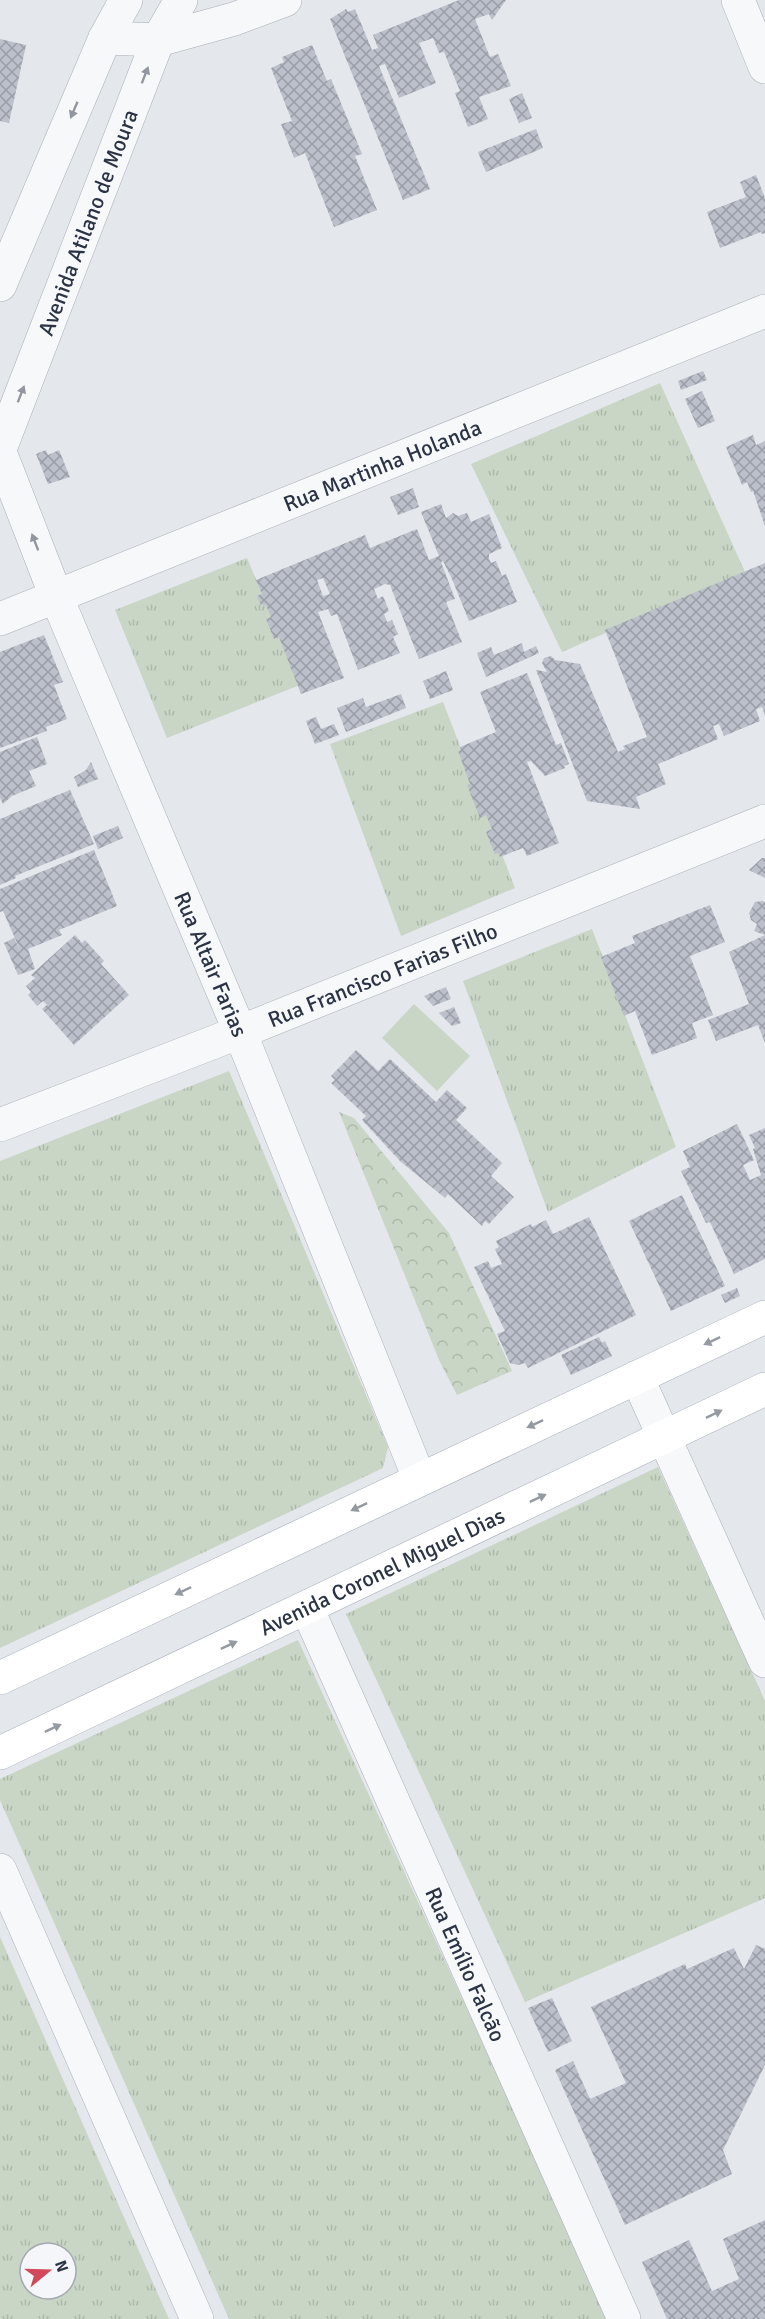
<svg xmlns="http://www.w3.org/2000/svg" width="765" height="2319" viewBox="0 0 765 2319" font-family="Signika,sans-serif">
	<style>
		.grass { fill: url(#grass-tufts); fill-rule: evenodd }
		.park { fill: url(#park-crowns) }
		.pitch { fill: #c9d6c5 }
		.building { fill: url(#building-cross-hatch); fill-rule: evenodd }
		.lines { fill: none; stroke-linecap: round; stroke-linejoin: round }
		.minor-casing { stroke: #a9aeb7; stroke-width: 34 }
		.major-casing { stroke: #a3abb8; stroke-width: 34 }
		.minor { stroke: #f7f8fa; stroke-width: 33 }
		.major { stroke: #fff; stroke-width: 33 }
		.oneway { fill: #9196a0 }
		.oneway2 { fill: #959aa2 }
		.labels { text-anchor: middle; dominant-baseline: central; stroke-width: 4.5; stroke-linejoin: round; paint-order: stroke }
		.street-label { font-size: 22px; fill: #2b3445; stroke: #f4f6f9 }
	</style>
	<defs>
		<pattern id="grass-tufts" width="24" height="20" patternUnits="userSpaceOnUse" patternTransform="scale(1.5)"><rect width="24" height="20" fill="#c9d6c5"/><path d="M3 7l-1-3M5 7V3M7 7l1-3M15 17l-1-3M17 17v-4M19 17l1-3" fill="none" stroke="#adb8ab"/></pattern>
		<pattern id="park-crowns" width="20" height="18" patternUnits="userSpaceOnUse" patternTransform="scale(1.5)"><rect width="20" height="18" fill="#c9d6c5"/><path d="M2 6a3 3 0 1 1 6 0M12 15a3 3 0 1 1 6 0" fill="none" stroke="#adb8ab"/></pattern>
		<pattern id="building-cross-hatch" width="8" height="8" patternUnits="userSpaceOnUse" patternTransform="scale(1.5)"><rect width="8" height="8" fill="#bbc0ca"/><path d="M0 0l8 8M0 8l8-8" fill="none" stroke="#989da6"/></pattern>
	</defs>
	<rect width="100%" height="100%" fill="#e4e7ec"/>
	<!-- grass -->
	<path class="grass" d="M660,383L745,572L562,652L471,464Z
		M247,558L300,685L167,738L115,610Z
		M443,702L515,888L401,936L330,744Z
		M592,929L676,1147L548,1212L463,981Z
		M229,1071L388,1447L383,1468L0,1648V1161Z
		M658,1467L765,1701V1898L525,2002L346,1614Z
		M298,1640L609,2319H229L0,1800V1779Z
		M0,1937L169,2319H0ZM30,2253H66V2289H30Z"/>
	<!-- park -->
	<path class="park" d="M339,1112L354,1118L449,1233L512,1371L457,1395L439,1360Z"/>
	<!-- pitch -->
	<path class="pitch" d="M414,1004L470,1056L437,1091L382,1038Z"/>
	<!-- building -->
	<path class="building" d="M459,0H506L492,20L489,14L475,19L490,57L498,54L511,86L479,97L488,119L468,127L455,93L460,91L444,52L439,53L433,38L419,43L436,83L399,98L385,64L379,66L430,189L403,200L330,19L346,9L348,12L355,9L372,50L378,48L373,35Z
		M0,39L26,45L9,123L0,121Z
		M312,45L327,81L331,79L362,154L355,156L377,210L334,227L305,153L294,158L281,124L292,121L271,68L284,62L282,57Z
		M522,93L532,118L519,123L509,99Z
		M536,129L543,148L486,172L478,152Z
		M756,175L765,198V233L762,234L761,232L720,248L707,212L746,197L740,182Z
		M703,371L707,380L681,390L678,381Z
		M702,391L715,421L698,428L685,399Z
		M753,435L756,445L765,441V526L753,491L751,492L747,482L742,485L726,447Z
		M46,450L48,455L59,450L70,477L48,484L36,454Z
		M413,488L419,507L398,515L390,497Z
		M441,504L446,518L453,513L458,516L467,513L471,522L489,514L502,548L489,554V559L491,563L496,561L502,576L506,574L517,602L469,621L452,579L443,561L441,562L455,599L446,602L462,642L419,659L390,585L385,584L374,589L378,599L383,596L389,611L384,614L387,622L392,620L398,634L393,637L400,653L358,670L337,614L331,616L328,609L318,612L344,678L301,694L279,637L274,639L266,619L271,617L266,605H261L257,596L262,594L256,580L365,535L370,548L417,529L429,560L439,556L421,512ZM323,578L330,594L323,596L317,580Z
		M765,563V716L762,707L756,709L760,721L724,736L719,724L713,726L718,739L658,764L666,784L636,797L640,809L587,801L536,670L547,672L542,663L544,658L551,656L555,660L580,664L618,752L625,749L623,746L647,737L605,630Z
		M44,635L63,682L54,685L67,719L46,727L47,731L0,748V652Z
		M522,643L524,652L536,646L539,653L486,677L477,653L491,647L494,655Z
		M446,671L453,690L430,699L423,681Z
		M527,673L556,745L561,743L569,764L564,766L565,768L545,776L531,761L527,762L559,843L527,856L523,848L500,857L498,853L495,854L486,832L492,829L486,815L480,818L467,785L470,784L458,751L461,750L460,747L496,732L480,692Z
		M401,694L406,708L346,732L337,708L363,698L366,707Z
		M316,717L321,729L334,724L339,735L315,744L306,721Z
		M37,737L47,764L29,771L36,786L12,796L3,804L0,798V752Z
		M91,762L98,779L78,787L74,777L86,770Z
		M70,790L94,844L15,876L16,878L0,885V819Z
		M118,826L123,838L98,849L93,836Z
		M94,850L117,906L59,930L62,935L28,949L35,969L18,975L4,943L14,938L21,952L3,911L0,912V889Z
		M762,858H765V878L749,870Z
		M762,901L765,902V935L754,931L757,924L751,920L749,913L755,902Z
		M710,905L725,942L690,956L713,1015L692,1023L697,1038L652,1055L635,1011L624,1016L601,957L635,943L632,936Z
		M75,935L82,943L85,940L104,961L101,964L129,995L74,1045L42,1009L47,1005L43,1001L37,1006L28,995L31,992L26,986L35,978L31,975Z
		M765,935V1043L758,1025L716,1041L708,1020L749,1004L729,952Z
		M446,987L451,999L433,1006L424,996Z
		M454,1007L461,1023L452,1026L439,1013Z
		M356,1050L378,1071L390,1059L436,1102L447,1090L467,1108L456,1120L502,1163L491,1176L514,1197L489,1224L485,1221L482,1226L448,1194L445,1198L400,1161L362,1120L366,1116L331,1083L335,1080L331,1076Z
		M737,1124L754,1160L743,1165L750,1180L761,1175L753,1149L755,1148L749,1135L765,1128V1259L734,1274L710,1222L706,1223L681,1171L690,1167L683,1151Z
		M682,1195L725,1286L671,1311L629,1221Z
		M589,1217L636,1315L528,1368L525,1363L518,1365L510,1363L497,1334L505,1331L474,1267L488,1261L491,1268L502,1264L495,1249L499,1247L496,1241L531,1224L532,1227L546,1220L553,1234Z
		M737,1288L740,1296L725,1303L721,1295Z
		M599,1337L602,1343L605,1341L612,1356L571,1375L561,1355Z
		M756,1945L765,1949V2065L723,2150L732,2174L625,2225L555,2070L573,2061L590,2099L626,2083L591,2007L685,1964L687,1969L734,1948L744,1969Z
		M552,1998L572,2041L548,2052L528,2008Z
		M765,2220V2319H667L642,2262L689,2240L712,2291L739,2279L723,2239Z"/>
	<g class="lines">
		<!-- minor casing -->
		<g class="minor-casing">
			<g id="minor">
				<path d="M738,0L765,67"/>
				<path d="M105,38L158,40L234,19L285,0"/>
				<path d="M0,285L105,38L126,0"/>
				<path id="s1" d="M0,449L158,40L181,0"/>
				<path id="s2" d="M0,452L56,596L240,1032L419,1478"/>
				<path id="s3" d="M0,619L765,311"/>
				<path id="s4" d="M0,1125L240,1032L765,821"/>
				<path d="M637,1377L765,1661"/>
				<path id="s5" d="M307,1608L624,2319"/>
				<path d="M0,1870L197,2319"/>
			</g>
		</g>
		<!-- major casing -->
		<g class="major-casing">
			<g id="major">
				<path d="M0,1678L765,1317"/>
				<path id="s6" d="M0,1753L765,1389"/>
			</g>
		</g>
		<!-- minor -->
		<use href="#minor" class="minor"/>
		<!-- major -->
		<use href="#major" class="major"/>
	</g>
	<!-- one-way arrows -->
	<defs><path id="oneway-solid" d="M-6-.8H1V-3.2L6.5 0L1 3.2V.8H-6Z" transform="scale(1.5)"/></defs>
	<g class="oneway">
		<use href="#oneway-solid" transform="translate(145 75) rotate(-69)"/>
		<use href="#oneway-solid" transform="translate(74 110) rotate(113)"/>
		<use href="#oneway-solid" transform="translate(21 394) rotate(-69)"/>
		<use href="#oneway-solid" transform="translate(35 542) rotate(-111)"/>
	</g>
	<g class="oneway2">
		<use href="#oneway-solid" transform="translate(712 1341) rotate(155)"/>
		<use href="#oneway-solid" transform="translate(714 1414) rotate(-26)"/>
		<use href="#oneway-solid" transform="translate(535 1424) rotate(155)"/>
		<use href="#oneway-solid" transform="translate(538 1498) rotate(-25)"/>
		<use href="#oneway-solid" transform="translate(359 1507) rotate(155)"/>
		<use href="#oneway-solid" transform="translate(183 1591) rotate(155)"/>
		<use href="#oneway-solid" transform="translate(229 1645) rotate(-25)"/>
		<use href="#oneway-solid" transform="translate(53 1728) rotate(-25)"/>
	</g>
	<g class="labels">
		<!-- street labels -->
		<g class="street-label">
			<text stroke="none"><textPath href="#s1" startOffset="243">Avenida Atilano de Moura</textPath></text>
			<text stroke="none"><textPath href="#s3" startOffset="412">Rua Martinha Holanda</textPath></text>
			<text stroke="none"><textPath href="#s2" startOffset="554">Rua Altair Farias</textPath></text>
			<text stroke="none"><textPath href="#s4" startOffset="411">Rua Francisco Farias Filho</textPath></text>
			<text stroke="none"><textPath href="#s6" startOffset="423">Avenida Coronel Miguel Dias</textPath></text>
			<text stroke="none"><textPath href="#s5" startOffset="390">Rua Emílio Falcão</textPath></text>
		</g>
	</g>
	<!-- north arrow -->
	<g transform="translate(48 2271) rotate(71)"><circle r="28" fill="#f4f6f9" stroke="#a4a8b1" stroke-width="1.5"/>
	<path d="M0-4.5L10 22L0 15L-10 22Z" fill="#d1495b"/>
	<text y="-9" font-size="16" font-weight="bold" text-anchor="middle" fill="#2b3445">N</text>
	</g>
</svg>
